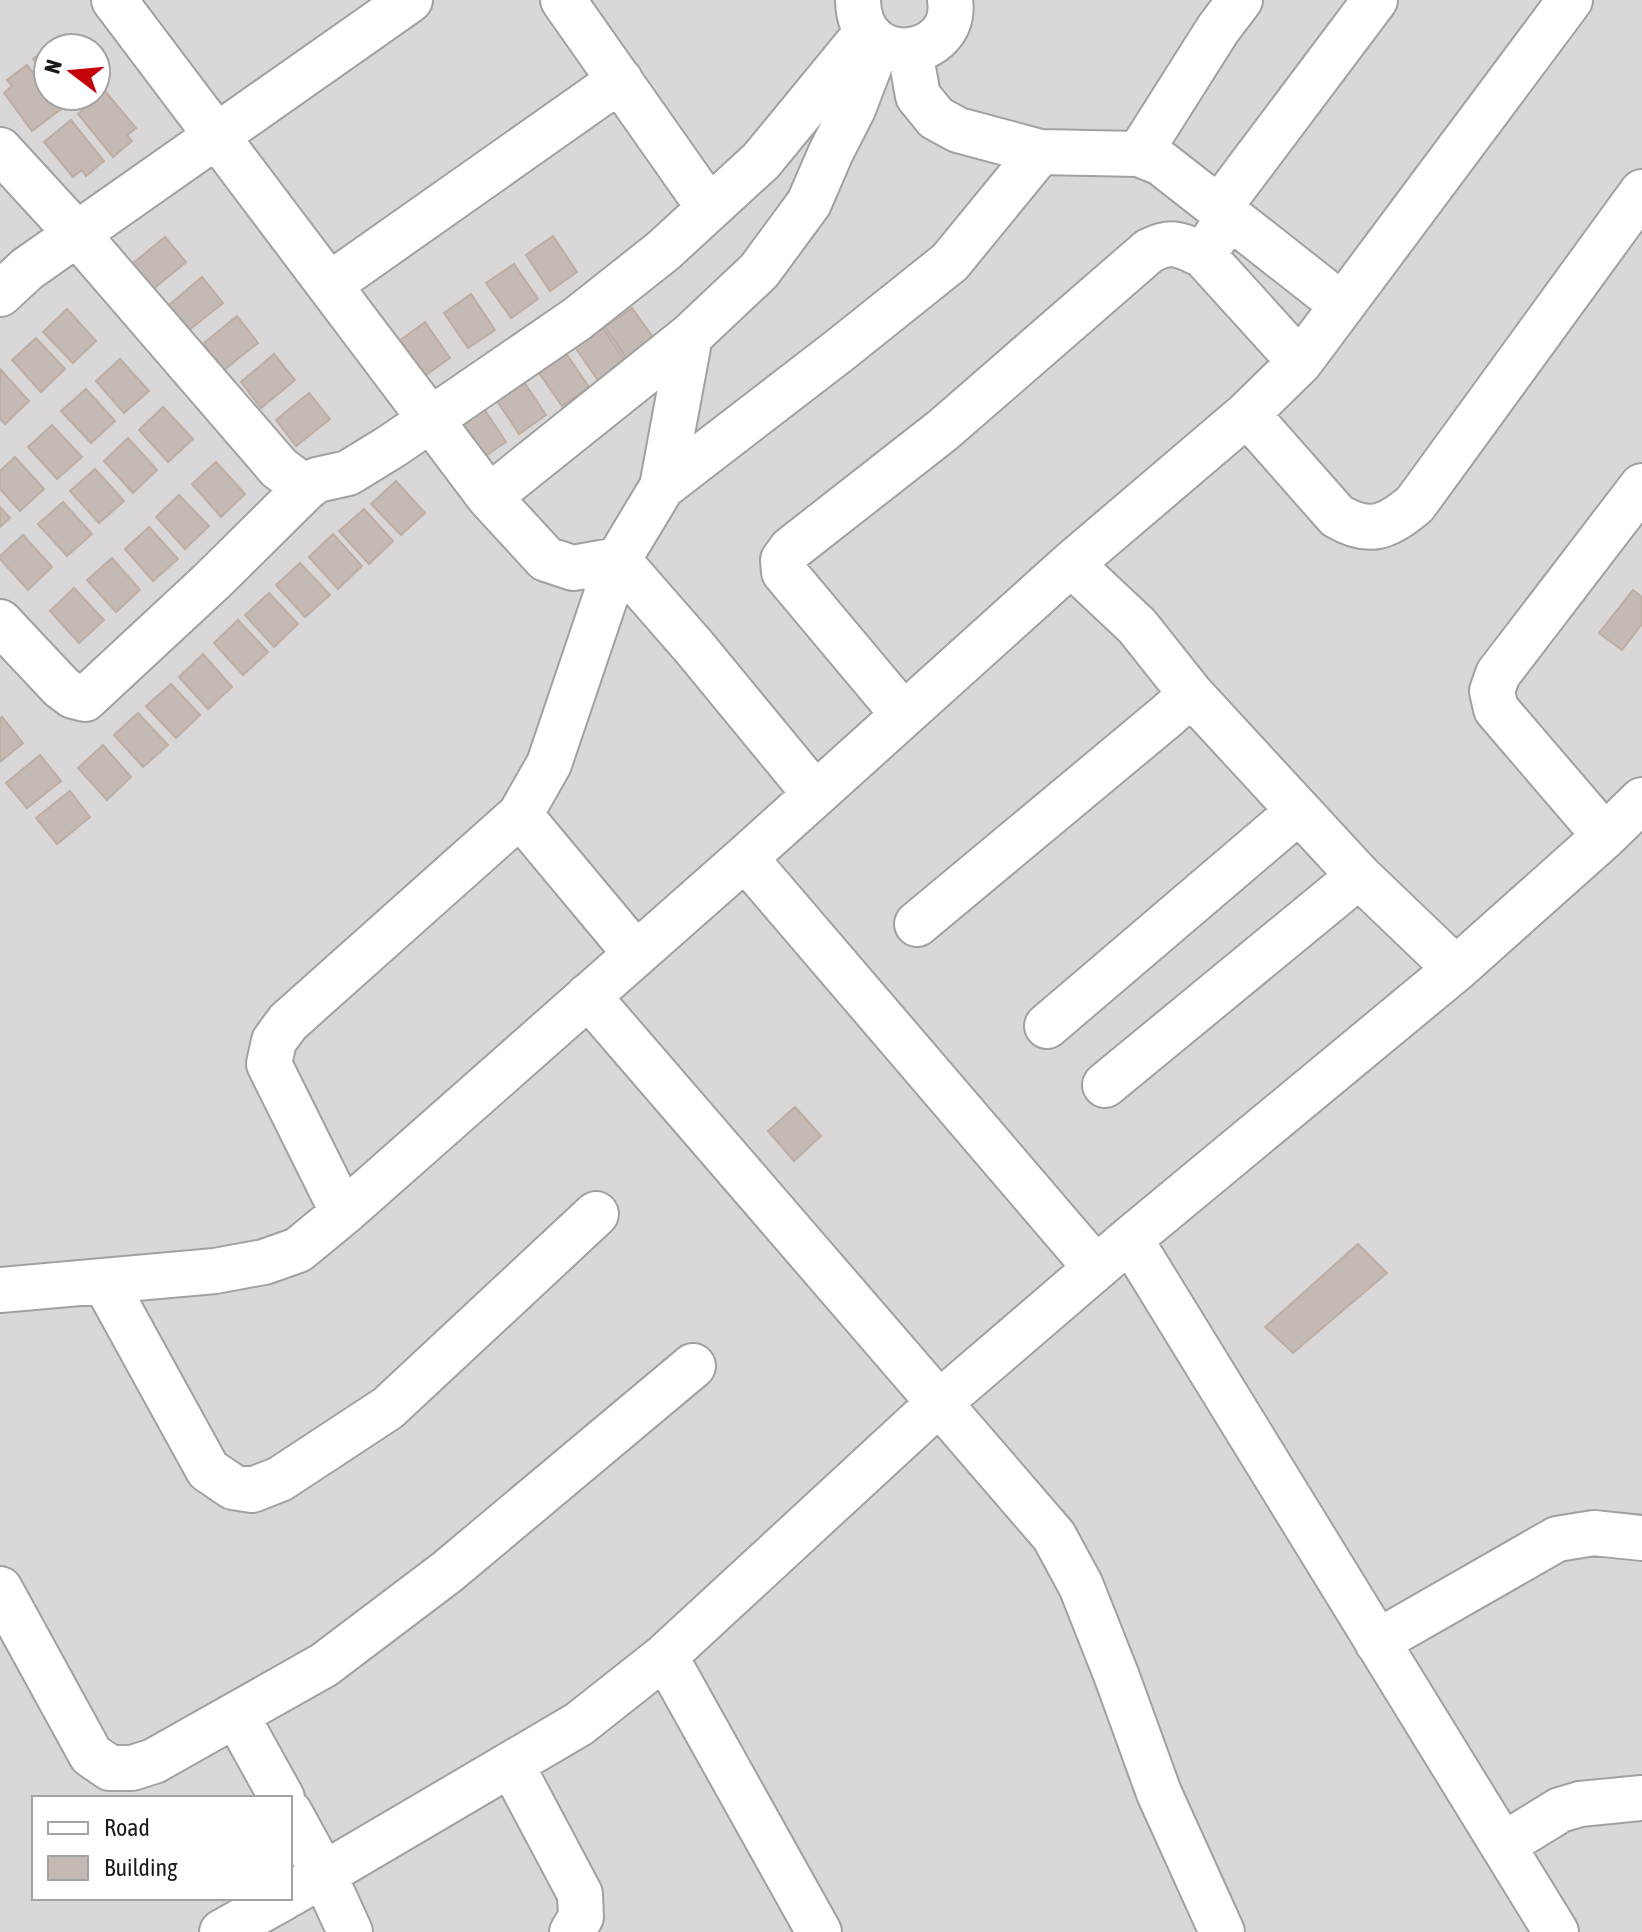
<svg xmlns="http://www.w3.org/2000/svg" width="1642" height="1932" viewBox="0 0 1642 1932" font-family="'Asap Condensed',sans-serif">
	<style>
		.residential { fill: #d9d7d7; fill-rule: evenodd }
		.building { fill: #c4b9b3; stroke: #beada2; stroke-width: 2 }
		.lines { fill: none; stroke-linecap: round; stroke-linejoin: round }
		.minor-casing { stroke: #a1a1a1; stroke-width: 48 }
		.minor { stroke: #fff; stroke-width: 44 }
	</style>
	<rect width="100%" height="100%" fill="#ece8df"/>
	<!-- residential -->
	<path class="residential" d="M0,0H1642V1932H0ZM48,48H96V96H48ZM34,1798H290V1898H34Z"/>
	<!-- building -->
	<path class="building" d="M52,44L55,48H48V78L33,59Z
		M27,65L48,92V96H51L61,109L32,131L4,93L12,86L7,80Z
		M105,91L136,128L127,135L132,141L113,157L78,114Z
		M71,120L104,161L86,176L82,170L73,177L44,142Z
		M553,236L577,272L550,291L526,255Z
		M165,237L186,262L152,290L132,264Z
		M514,264L538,299L511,318L486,283Z
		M202,277L223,303L189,330L169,305Z
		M471,294L495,330L468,348L444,313Z
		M632,308L657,343L629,362L605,327Z
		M67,309L96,341L73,363L43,332Z
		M237,316L258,343L224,370L203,344Z
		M425,322L450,358L423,377L398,342Z
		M603,328L627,364L599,382L575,347Z
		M36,338L65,369L41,392L12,360Z
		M565,352L589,387L562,406L537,370Z
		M274,354L295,380L261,408L241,382Z
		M120,359L149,391L124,413L96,381Z
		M0,369L29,401L5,424L0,419Z
		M522,379L546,415L519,434L495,398Z
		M86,389L115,421L91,443L61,411Z
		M309,393L330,419L296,446L276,420Z
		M482,406L506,442L479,460L455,425Z
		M163,407L193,439L168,462L139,430Z
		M52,425L82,457L57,479L28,447Z
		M128,438L157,470L133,493L104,461Z
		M15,457L44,489L20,511L0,489V471Z
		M216,462L245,494L221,517L192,484Z
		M95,469L124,501L99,523L70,491Z
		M396,481L425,513L401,535L371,504Z
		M179,495L209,526L185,549L156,517Z
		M63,502L92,534L67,556L38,524Z
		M0,507L10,518L0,527Z
		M364,509L393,541L369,564L339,531Z
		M149,527L178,559L153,581L125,549Z
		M333,534L362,566L338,589L309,557Z
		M23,535L52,567L28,590L0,559V556Z
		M112,558L140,590L116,612L87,580Z
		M300,563L330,595L305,617L276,585Z
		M74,588L104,620L79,643L50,611Z
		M1633,590L1642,597V624L1622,650L1599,633Z
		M269,593L298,624L274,647L245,615Z
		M238,620L268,652L243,675L214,643Z
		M203,654L232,687L208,709L179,677Z
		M171,684L200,715L176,738L146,706Z
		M138,713L168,745L143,767L114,735Z
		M2,717L23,743L0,762V718Z
		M103,745L131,777L107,800L78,768Z
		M40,755L61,781L27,808L6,783Z
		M70,791L90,817L57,844L36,818Z
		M795,1107L821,1136L794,1161L768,1131Z
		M1358,1244L1387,1273L1293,1353L1265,1327Z"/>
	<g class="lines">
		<!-- minor casing -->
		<g class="minor-casing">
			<path id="minor" d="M114,0L489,497L546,559L573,568L618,560L694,647L815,794
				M563,0L709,208
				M858,0C859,74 959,60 950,0
				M910,51L918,96L936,118L958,130L1040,152L1139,154L1161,163L1234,220
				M0,150L77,234L279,468L306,488L317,480L348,473L392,446L577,319L663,251L761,161L867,32
				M1139,154L1218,29L1240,0
				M1218,209L1375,0
				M1203,255L1300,362
				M329,285L620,80
				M0,294L27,269L410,0
				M1247,414L1337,516C1369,535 1387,528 1415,504L1642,192
				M662,487L840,350L950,262L1040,152
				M489,497L690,336L759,271L809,203L831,152L853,109L878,44
				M0,622L61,687L73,696L85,699L212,581L306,488
				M1191,694L1359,876
				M903,714L784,572L783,560L791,549L943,430L1149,251C1173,239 1180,245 1203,255L1220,230L1234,220L1342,305
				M520,815L636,954
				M1605,836L1496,709L1492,691L1498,674L1642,486
				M745,858L1096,1268
				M917,924L1168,715L1191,694L1137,626L1071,564
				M588,996L1054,1536L1081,1586L1117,1677L1159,1793L1222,1932
				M1047,1026L1299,811
				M1105,1085L1359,876L1456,969
				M343,1213L269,1064L274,1041L288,1022L520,815L549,764L618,560L662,487L690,336
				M1130,1239L1556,1932
				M104,1281L208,1470L233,1487L252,1490L280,1479L388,1408L596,1214
				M0,1290L215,1271L264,1262L298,1250L343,1213L745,858L1071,564L1247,414L1300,362L1570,0
				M0,1589L91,1755L110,1768H132L154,1761L324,1665L447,1572L693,1366
				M1377,1642L1557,1539L1594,1533L1642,1538
				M665,1656L819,1932
				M236,1715L282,1798
				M511,1764L580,1894L581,1917L572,1932
				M290,1813L324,1875L350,1932
				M1503,1845L1560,1810L1580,1804L1642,1798
				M290,1894L579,1724L665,1656L939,1403L1130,1239L1456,969L1605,836L1642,800
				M222,1932L283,1898"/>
		</g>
		<!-- minor -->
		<use href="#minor" class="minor"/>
	</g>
	<!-- legend -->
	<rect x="32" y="1796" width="260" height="104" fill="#ffffff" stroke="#a3a3a3" stroke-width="2"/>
	<rect x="48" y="1822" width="40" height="12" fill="#ffffff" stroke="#a3a3a3" stroke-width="2"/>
	<text x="104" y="1836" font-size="24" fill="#1a1a1a">Road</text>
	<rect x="48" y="1856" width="40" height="24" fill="#c4b9b3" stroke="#a3a3a3" stroke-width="2"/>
	<text x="104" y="1876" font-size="24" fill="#1a1a1a">Building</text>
	<!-- north arrow -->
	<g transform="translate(72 72) rotate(286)"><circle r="38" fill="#ffffff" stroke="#a3a3a3" stroke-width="2"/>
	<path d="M0-6L14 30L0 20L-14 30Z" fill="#c50008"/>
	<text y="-12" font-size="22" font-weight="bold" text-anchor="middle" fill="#1a1a1a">N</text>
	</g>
</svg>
